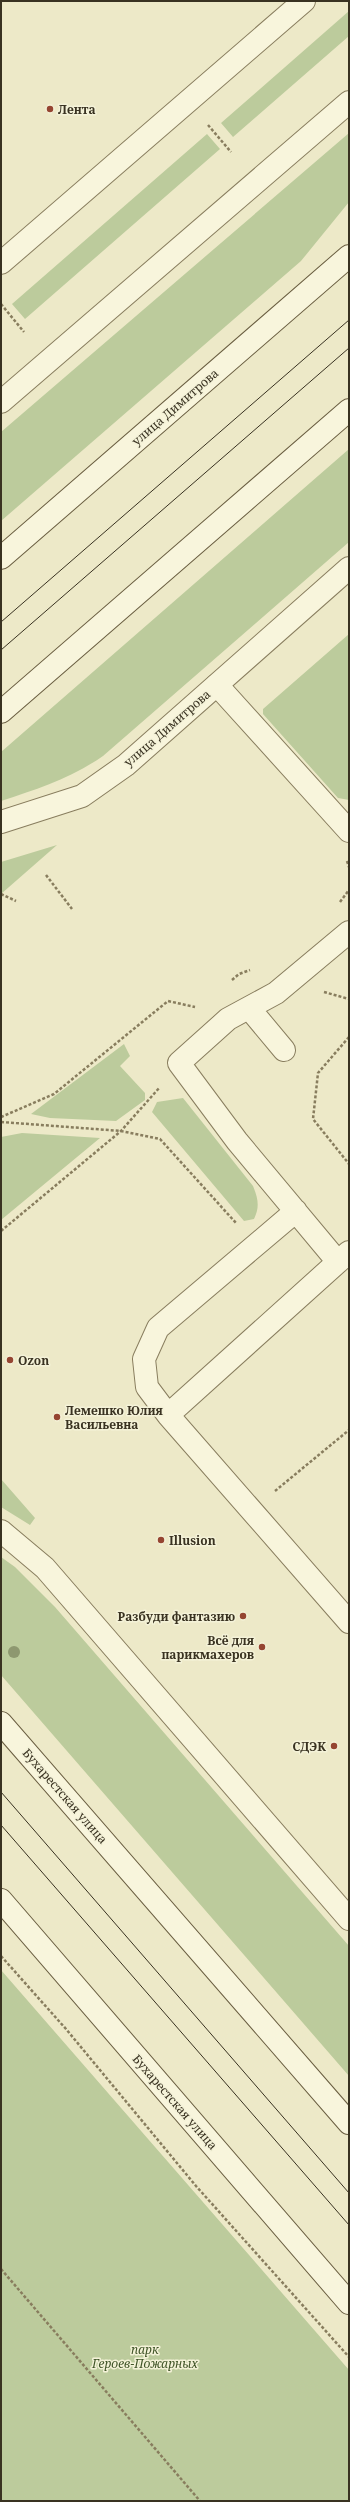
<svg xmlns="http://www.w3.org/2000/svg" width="350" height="2502" viewBox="0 0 350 2502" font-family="'Noto Serif',serif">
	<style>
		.green { fill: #bccb9c }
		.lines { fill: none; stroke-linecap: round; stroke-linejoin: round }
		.lane-casing { stroke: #887d5e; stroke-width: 24 }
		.street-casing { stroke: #887d5e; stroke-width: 24 }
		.secondary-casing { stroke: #6a5e41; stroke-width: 24 }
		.path { stroke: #887d5e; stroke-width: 2.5; stroke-dasharray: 3 2; stroke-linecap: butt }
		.lane { stroke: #f8f5dc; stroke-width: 22 }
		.street { stroke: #f8f5dc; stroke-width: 22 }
		.secondary { stroke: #f8f5dc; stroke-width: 22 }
		.tram { stroke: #393221; stroke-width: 1 }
		.tree { fill: #8e9870 }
		.poi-dot { fill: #954531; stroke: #f4f2d8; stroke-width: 1.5 }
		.labels { text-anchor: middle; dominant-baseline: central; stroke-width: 3; stroke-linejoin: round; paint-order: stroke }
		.poi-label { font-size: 12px; font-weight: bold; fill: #393221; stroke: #f4f2d8; text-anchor: start }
		.street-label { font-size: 12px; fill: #393221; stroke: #f4f2d8 }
		.park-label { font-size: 12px; font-style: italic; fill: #405528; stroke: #f4f2d8 }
	</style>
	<rect width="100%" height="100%" fill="#ede9c8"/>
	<!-- green -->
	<path class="green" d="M349,11V36L233,137L221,123Z
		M349,133V202L301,261L1,521V432Z
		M207,134L220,149L25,319L12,304Z
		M349,449V542L103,756C71,778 38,789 1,801V752Z
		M349,634V800L338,798L263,714V709Z
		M57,845L1,894V862Z
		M124,1044L130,1056L120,1066L145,1093V1100L116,1121L50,1118L31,1114Z
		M183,1098L253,1186C258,1198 260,1207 254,1219L244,1221L152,1112L157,1102Z
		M22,1133L100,1138L1,1220V1137Z
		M1,1479L35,1518L30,1525L1,1507Z
		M1,1557L15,1567L55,1607L349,1946V2076L1,1675Z
		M1,1970L349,2370V2501H1Z"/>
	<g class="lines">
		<!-- lane casing -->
		<g class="lane-casing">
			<path id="lane" d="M1,263L304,1
				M217,685L349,831
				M249,1008L284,1050
				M296,1211L158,1328L144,1359L147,1387L168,1415L349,1622
				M338,1262L237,1141L179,1063L228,1019L276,993L349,932
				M168,1415L349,1252"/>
		</g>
		<!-- street casing -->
		<g class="street-casing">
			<path id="street" d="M1,402L349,102
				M1,822L82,796L126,765L349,568
				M1,1531L45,1568L349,1919"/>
		</g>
		<!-- secondary casing -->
		<g class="secondary-casing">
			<path id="secondary" d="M1,558L349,256
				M1,712L349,410
				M1,1723L349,2123
				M1,1900L349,2303"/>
		</g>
		<!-- path -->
		<path class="path" d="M208,125L231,152
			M1,304L24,332
			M347,861L349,867
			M46,875L72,909
			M1,894L16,901
			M340,902L349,890
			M232,980L239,974L250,970
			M324,992L349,999
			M349,1037L318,1073L313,1119L349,1164
			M1,1117L54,1094L168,1001L195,1007
			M1,1122L121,1131L160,1139L236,1223
			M1,1231L121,1131L160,1087
			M275,1491L349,1430
			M1,1956L66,2029L196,2186L349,2357
			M1,2269L200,2501"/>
		<!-- lane -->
		<use href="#lane" class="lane"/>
		<!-- street -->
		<use href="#street" class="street"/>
		<!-- secondary -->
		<use href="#secondary" class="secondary"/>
		<!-- tram -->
		<path class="tram" d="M1,622L349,320
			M1,650L349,348
			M1,1792L349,2193
			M1,1825L349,2225"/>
	</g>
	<!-- trees -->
	<circle class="tree" cx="14" cy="1652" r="6"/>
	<!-- markers -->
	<g class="poi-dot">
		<circle cx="50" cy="109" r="4"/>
		<circle cx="10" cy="1360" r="4"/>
		<circle cx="57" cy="1417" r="4"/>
		<circle cx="161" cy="1540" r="4"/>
		<circle cx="243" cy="1616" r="4"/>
		<circle cx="262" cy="1647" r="4"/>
		<circle cx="334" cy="1746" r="4"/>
	</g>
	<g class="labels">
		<!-- poi labels -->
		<g class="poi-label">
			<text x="58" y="109">Лента</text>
			<text x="18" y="1360">Ozon</text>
			<text x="65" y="1410">Лемешко Юлия<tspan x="65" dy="14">Васильевна</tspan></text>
			<text x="169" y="1540">Illusion</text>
			<text x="235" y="1616" text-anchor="end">Разбуди фантазию</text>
			<text x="254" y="1640" text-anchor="end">Всё для<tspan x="254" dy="14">парикмахеров</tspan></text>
			<text x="326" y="1746" text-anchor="end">СДЭК</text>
		</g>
		<!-- street labels -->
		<g class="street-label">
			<text transform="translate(175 407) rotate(-41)">улица Димитрова</text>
			<text transform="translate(167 728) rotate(-41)">улица Димитрова</text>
			<text transform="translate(65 1796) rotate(49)">Бухарестская улица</text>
			<text transform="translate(175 2102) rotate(49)">Бухарестская улица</text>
		</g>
		<!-- park labels -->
		<g class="park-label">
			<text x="145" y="2349">парк<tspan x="145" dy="14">Героев-Пожарных</tspan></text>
		</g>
	</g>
	<!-- border -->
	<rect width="350" height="2502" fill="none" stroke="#393221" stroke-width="4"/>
</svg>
